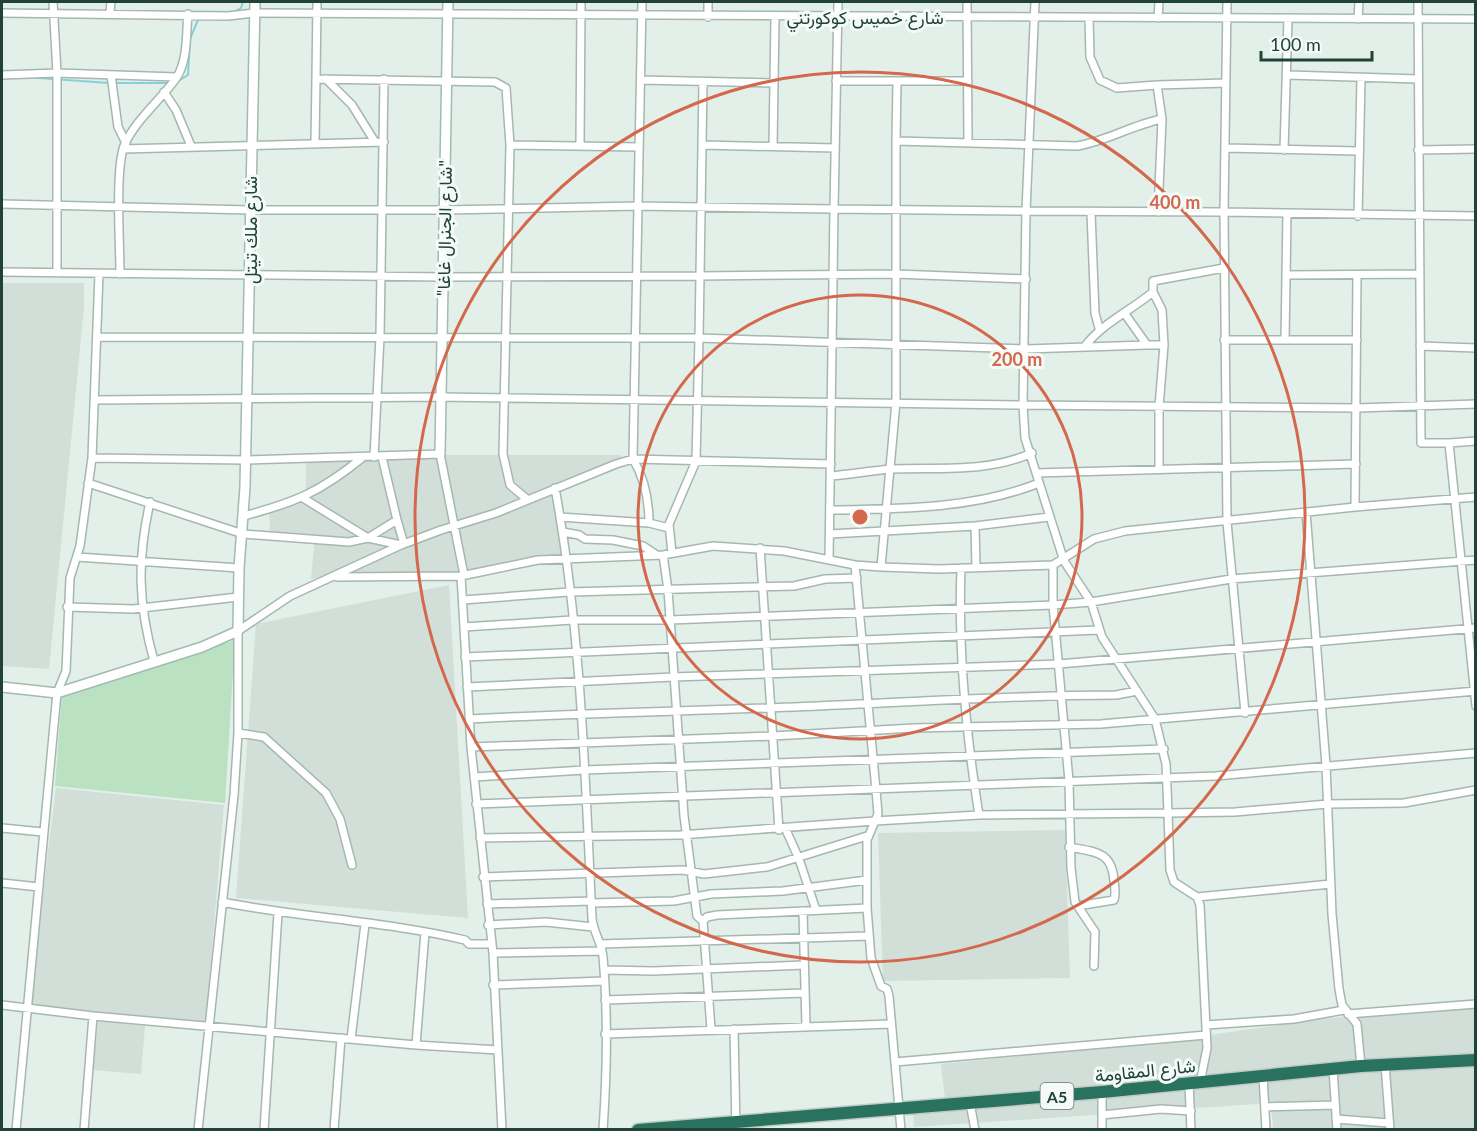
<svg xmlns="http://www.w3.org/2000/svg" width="1477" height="1131" viewBox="0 0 1477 1131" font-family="Lato,Vazirmatn,sans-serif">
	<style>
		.built { fill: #d1dfd8 }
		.pitch { fill: #bae2c2 }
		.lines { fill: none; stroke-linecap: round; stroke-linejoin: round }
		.stream { stroke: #86d1d9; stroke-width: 2 }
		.street-casing { stroke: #a5b8b0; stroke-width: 10 }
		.secondary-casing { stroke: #a0bcb0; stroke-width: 12 }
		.highway-casing { stroke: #c1cac7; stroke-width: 15 }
		.street { stroke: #fff; stroke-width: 7 }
		.secondary { stroke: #fff; stroke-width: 9 }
		.highway { stroke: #29725e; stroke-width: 12 }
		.ring { fill: none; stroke: #d3684c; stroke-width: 3 }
		.labels { text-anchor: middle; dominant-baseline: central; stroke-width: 6; stroke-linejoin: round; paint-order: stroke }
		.shield { fill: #f4faf7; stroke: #607971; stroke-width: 1.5 }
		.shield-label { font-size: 16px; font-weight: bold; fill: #214237 }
		.street-label { font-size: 18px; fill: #214237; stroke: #f4faf7 }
		.centre { fill: #d3684c; stroke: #f4faf7; stroke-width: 3 }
		.ring-label { font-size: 18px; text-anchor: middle; font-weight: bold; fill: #d3684c; stroke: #f4faf7; stroke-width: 6; stroke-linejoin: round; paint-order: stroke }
	</style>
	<rect width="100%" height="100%" fill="#e3efe9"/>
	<!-- built -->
	<path class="built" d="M2,283H84V307L49,669L2,666Z
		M445,455H621V459L552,487L564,556L468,572L431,575L336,573L311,579L315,535L270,532L269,505L306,494V461Z
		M449,585L468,918L236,898L256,624Z
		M56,788L224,805L206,1022L29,1005Z
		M1065,830L1070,978L883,981L878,833Z
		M1475,1005V1056L945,1098L941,1064L1168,1041L1321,1019Z
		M98,1021L145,1026L141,1074L93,1070Z
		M1475,1064V1129H1273L1271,1103L914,1127L913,1111L1330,1072Z"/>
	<!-- pitch -->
	<path class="pitch" d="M235,640L225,803L55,786L62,694Z"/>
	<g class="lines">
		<!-- stream -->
		<path class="stream" d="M232,13L241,8L243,2
			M25,77L109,83
			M115,83H169
			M175,83L188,75L190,39L198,20L207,19"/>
		<!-- street casing -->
		<g class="street-casing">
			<path id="street" d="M53,2L57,73V273
				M317,2L316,79L495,82L506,88L510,145L503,454L510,485L528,500
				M642,2L633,459C645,479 649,499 649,523L669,528
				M967,2L968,143
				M1227,2L1224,212L1026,211L1023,405L1357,408L1476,404
				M1418,2L1421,443H1449
				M110,12L111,2
				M2,13L228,16L254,13L1476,19
				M708,17V2
				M1089,18L1090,57L1100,80L1117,88L1157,85
				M1158,18L1159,2
				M1358,19L1359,2
				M2,75L57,73L176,77
				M111,75L118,127L126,143
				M1288,75L1418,79
				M326,79L352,105L375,142
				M641,80L774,83
				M836,81H968
				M703,82L700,276L896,274L1026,279
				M164,92L176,110L191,146
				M896,141L897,82
				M315,142L316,79
				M510,145L639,147
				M702,145L835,148
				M580,146L581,2
				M773,146L775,18
				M1225,148L1358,151
				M123,149L384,142
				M1284,150L1288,18
				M1418,150L1476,149
				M2,204L250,210H444L637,206L834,209L838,2
				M1158,212L1162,119L1157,85L1226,83
				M1091,213L1095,313L1099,328
				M1358,216L1361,79
				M2,272L443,277L700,276L699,338L98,337
				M120,274C120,245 115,171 124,146C135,120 161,100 177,77C188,59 186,34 188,14
				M1287,275L1419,274
				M1153,292L1162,310L1164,345
				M1125,314L1147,345H1164L1159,407V469
				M1224,340H1357
				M1285,340L1287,214
				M1085,346C1103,323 1130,311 1153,292V281L1224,268
				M1420,346L1476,348
				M96,400L439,397L1023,405L1025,438L1064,561L1091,602L1102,637L1155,719L1166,764L1168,813L979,815L875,821L867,840V908L871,958L881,986L887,989L889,996L901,1130
				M1476,441L1449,443L1476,706
				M374,457L380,337L384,79
				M92,458L245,460L440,454L464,575
				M1036,473L1356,464
				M831,476C851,474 871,471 891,469C938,467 987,473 1032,453
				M88,483L243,534L349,542L368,538L401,545
				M555,488C581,629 585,775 592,918C593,932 602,943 603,957C608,1013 607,1073 603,1130
				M303,498L368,538L397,520L382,457
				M150,502C137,560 138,604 154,661
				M1355,507L1357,275
				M830,510C899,509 974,509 1039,483
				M1306,512L1326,765L1332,914L1339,989L1342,1005L1357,1024L1361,1066
				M244,516C296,502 320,492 362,458
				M560,517L649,523
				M397,520L404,544
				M563,532L579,535L585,539L613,540L643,546L655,554
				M830,534L975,526
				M760,548L779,830
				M672,553L669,524L696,461L699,338L1026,349L1147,345
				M663,555L668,590L684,816L697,916L703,921L711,1029
				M77,557L239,568
				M829,560L834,209L1026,211L1035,2
				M1053,565V605L1069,781L1071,868L1075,902L1095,932L1094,966
				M881,567L896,402V141L1077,146C1107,141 1132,125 1162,119
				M976,567L975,526L1049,517
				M961,568C958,649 966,734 979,815
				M337,577L461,576
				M463,600L569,592L794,586L825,579L857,578
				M67,607L133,609L238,597
				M464,627L572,620H670L1053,605L1091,602L1231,579L1476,560
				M465,657L1098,630
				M467,687L673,677L1059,664L1476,628
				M1245,713L1227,522L1224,212L1476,216
				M470,719C593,712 716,711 838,705C931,701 1023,695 1116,695L1137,691
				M238,733L264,737L326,793L340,819L352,865
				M471,747L773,736L914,728L1101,724L1476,691
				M474,777L584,770L1164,749
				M476,804L1216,776L1476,753
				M2,828L43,832
				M786,830L799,859L816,910
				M480,838L680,835L875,821L878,814L876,790L855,565
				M1069,847C1095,852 1112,851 1114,881C1115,888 1116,894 1114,900L1077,906
				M483,877L683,870L704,874L767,867L867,836
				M2,883L39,887
				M1331,884L1197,897L1174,882L1170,870L1168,813L1235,812L1328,804L1404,803L1476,790
				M1197,897L1200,905L1207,1048L1200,1083
				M222,902C302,918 385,921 465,940L469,944H491
				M592,903L674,901L711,894L783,891L867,880
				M487,904L592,901
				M803,911L806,1026
				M703,921L707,917L717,915L867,908
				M488,925L546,922L593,927
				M600,944L869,936
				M493,953L602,951
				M604,970L654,971L804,965
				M493,985L604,981
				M605,1000L804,993
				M2,1005L93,1016L416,1045L498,1050
				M1348,1014L1476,1004
				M1206,1025L1294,1019L1344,1010
				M734,1029L736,1130
				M605,1034L891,1024
				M351,1039L365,924
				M416,1045L425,932
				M895,1062L1206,1035
				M1385,1064L1390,1130
				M1333,1069L1337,1130
				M1263,1076L1266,1130
				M1189,1084L1191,1130
				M1102,1092V1130
				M970,1103L975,1130
				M1265,1107L1335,1105
				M1102,1115L1161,1109L1191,1111
				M1336,1119L1389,1123
				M16,1130L57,693L66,671L70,578L80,546L92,458L99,274
				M84,1130L93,1016
				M198,1130L234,795L238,733V631L290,596L401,545L441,530L496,513L616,464L633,459L831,464
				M264,1130L278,913
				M334,1130L341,1038
				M502,1130L493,953L471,747L461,576L538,560L663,555L713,546L784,551L855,565L881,567L939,569L1053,565L1094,539L1125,531L1355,507L1476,497"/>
		</g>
		<!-- secondary casing -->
		<g class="secondary-casing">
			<path id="secondary" d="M440,454L448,2
				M2,687L57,693L202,647L238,631L239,568L245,487L255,2"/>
		</g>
		<!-- highway casing -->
		<g class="highway-casing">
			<path id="highway" d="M638,1130L1102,1092L1361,1066L1476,1060"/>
		</g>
		<!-- street -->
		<use href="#street" class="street"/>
		<!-- secondary -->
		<use href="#secondary" class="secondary"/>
		<!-- highway -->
		<use href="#highway" class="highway"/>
	</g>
	<!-- distance rings -->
	<g class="ring">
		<circle cx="860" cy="517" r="222"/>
		<circle cx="860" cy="517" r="445"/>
	</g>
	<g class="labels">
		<!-- shield labels -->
		<rect class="shield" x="1040.5" y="1083" width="33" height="26" rx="4.5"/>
		<g class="shield-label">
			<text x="1057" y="1096">A5</text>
		</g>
		<!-- street labels -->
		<g class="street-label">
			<text x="865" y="17">شارع خميس كوكورتني</text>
			<text transform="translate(444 228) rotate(-89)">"شارع الجنرال غاغا"</text>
			<text transform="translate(250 230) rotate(-90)">شارع ملك تيتل</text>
			<text transform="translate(1145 1070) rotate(-6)">شارع المقاومة</text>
		</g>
	</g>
	<circle cx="860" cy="517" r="9" class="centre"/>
	<g class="ring-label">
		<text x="1175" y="209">400 m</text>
		<text x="1017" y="366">200 m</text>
	</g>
	<!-- border -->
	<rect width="1477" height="1131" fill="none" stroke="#214237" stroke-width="6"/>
	<!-- scale -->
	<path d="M1261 51v9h111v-9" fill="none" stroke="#214237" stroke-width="3"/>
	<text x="1270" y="51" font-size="18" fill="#214237" stroke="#f4faf7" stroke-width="4.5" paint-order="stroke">100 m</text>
</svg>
